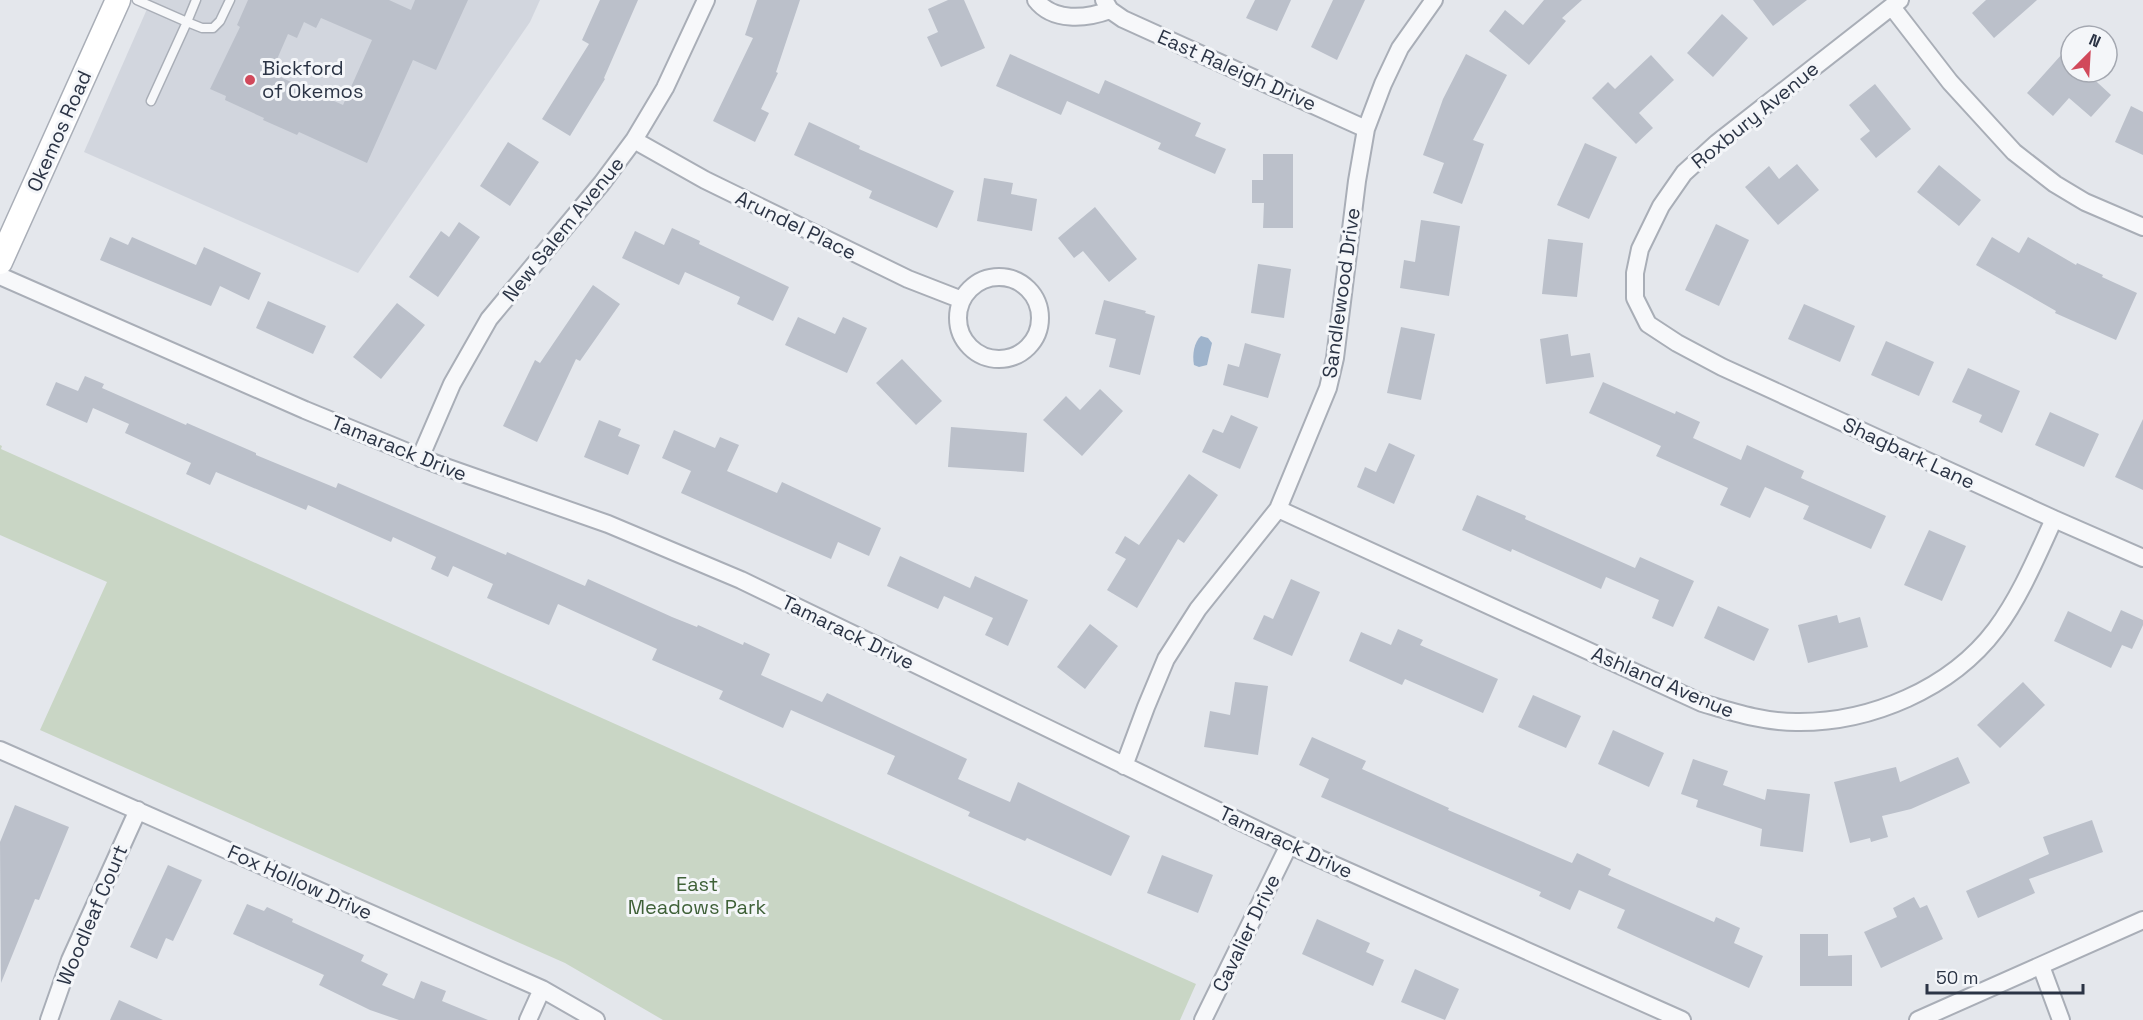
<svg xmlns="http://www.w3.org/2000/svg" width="2143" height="1020" viewBox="0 0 2143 1020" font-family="'Space Grotesk',sans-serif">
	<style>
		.built { fill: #d2d6de }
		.green { fill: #c9d6c5 }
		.water { fill: #9fb4cc }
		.building { fill: #bbc0ca; fill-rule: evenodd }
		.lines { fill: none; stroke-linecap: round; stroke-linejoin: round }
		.service-casing { stroke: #a9aeb7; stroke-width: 11 }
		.minor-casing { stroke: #a9aeb7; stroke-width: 20 }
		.secondary-casing { stroke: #a9aeb7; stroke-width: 27 }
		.service { stroke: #f7f8fa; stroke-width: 8 }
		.minor { stroke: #f7f8fa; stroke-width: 16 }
		.secondary { stroke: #fff; stroke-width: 24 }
		.poi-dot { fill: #d1495b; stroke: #f4f6f9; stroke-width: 2 }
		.labels { text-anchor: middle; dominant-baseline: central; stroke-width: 6; stroke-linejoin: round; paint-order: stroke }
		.poi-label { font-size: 20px; fill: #2b3445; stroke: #f4f6f9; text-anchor: start }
		.street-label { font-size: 20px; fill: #2b3445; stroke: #f4f6f9 }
		.park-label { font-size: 20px; fill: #3f6138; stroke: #f4f6f9 }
	</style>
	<rect width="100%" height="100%" fill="#e4e7ec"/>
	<!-- built -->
	<path class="built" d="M151,0H540L530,22L358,273L84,152Z"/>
	<!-- green -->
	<path class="green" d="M0,445L2,446L1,449L1196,984L1180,1020H663L565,963L40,730L107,582L0,535Z"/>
	<!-- water -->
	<path class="water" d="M1201,336L1208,338L1212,343L1207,365L1199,367L1194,365C1192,355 1194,342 1201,336Z"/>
	<!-- building -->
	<path class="building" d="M248,0H389L411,10L415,0H468L436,70L413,60L367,163L299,132L297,135L263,120L264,118L225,100L226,96L210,89L240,27L237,25ZM321,18L372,40L343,105L271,73L288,34L297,38L304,22L316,28Z
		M600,0H638L604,78L605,79L570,136L542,119L589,44L582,40Z
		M757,0H800L776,72L778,73L761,109L769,113L755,142L713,121L753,38L745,35Z
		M948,0H964L985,48L941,67L927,37L938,32L928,9Z
		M1255,0H1291L1277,31L1246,18Z
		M1333,0H1365L1337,60L1311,47Z
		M1544,0H1582L1562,18L1566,21L1529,65L1489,31L1505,10L1523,25Z
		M1753,0H1807L1773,26Z
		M1986,0H2037L1994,38L1972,13Z
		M1722,14L1748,38L1713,77L1687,53Z
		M2071,44V72H2086L2111,95L2091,117L2069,98L2053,116L2027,93Z
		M1010,54L1099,94L1105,80L1201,123L1195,136L1226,149L1215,174L1158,149L1161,143L1067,101L1061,115L996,86Z
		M1466,54L1507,75L1473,140L1484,144L1462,204L1433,193L1444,163L1423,155L1443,99Z
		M1651,55L1674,80L1639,113L1653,128L1636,144L1592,98L1608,82L1615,89Z
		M1875,84L1911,129L1876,158L1860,139L1870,131L1849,105Z
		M2131,106L2143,112V155L2115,142Z
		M809,122L860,146L859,149L954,191L937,228L869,198L872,191L794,155Z
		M508,142L539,162L510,206L480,186Z
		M1585,143L1617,157L1589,219L1557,205Z
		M1263,154H1293V228H1263L1264,203H1252V180H1263Z
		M1797,164L1819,190L1778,225L1745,187L1769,166L1779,179Z
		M1939,165L1981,200L1959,226L1917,192Z
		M984,178L1013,183L1011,194L1037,199L1032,231L977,221Z
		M1095,207L1137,259L1109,282L1083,251L1074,258L1058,238Z
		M1421,220L1460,226L1449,296L1400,288L1404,260L1415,262Z
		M459,222L480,237L438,297L409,277L441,231L449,237Z
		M1716,224L1749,240L1719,306L1685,290Z
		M672,228L700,241L699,244L789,287L773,321L737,304L740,297L685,272L679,285L622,258L635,231L664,245Z
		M110,237L128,245L132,237L196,265L204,247L261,273L249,300L220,286L211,306L100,260Z
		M1992,237L2019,253L2028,237L2076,265L2077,263L2103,275L2102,277L2137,293L2116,340L2055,313L2056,311L1976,265Z
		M1548,239L1583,243L1577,297L1542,294Z
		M1258,264L1291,269L1284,318L1251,313Z
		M593,285L620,304L580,361L576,359L537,442L503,426L535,360L540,363Z
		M1104,300L1146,311L1145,313L1155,316L1140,375L1109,367L1116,339L1095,334Z
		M268,301L326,326L313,354L256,328Z
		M397,303L425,325L381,379L353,357Z
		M1804,304L1855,326L1840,362L1788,339Z
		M798,317L835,334L843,317L867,328L847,373L785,345Z
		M1401,327L1435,334L1421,400L1387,393Z
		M1568,334L1571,356L1590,353L1594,377L1546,384L1540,339Z
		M1886,341L1934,362L1919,396L1871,375Z
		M1245,343L1281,354L1268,398L1223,385L1228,364L1239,367Z
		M902,359L942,401L916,425L876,383Z
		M1968,368L2020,391L2002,433L1979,422L1982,415L1952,402Z
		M85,376L104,384L102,388L186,425L187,423L256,453V455L336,488L338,483L506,555L507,552L585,586L588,579L672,617L697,627L698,625L743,645L744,642L770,654L761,675L822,702L827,693L967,759L958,779L1010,802L1018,782L1130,836L1111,876L1027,838L1025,841L968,816L970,812L887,774L895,756L791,710L783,728L719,699L723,691L652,660L657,649L558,604L549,625L487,598L493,584L453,566L448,577L431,569L436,557L393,537L391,542L308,505L306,510L216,472L210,485L186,474L191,463L125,433L129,424L93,408L87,423L46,405L56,382L78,391Z
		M1603,382L1675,414L1676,411L1700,422L1693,438L1741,460L1747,445L1804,471L1801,478L1886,516L1871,549L1803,519L1809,506L1765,487L1750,518L1720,505L1728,488L1656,456L1661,446L1589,413Z
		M1100,389L1123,411L1082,456L1043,420L1066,396L1080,410Z
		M2050,412L2099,434L2084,467L2035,445Z
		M1231,415L1258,427L1240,469L1202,452L1213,429L1223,433Z
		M2143,419V490L2115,477Z
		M599,420L621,429L618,436L640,445L628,475L584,457Z
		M951,427L1027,433L1024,472L948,467Z
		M674,430L715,448L720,437L739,445L727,471L777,493L782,482L881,528L869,556L838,542L831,559L681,493L691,471L662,458Z
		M1389,443L1415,455L1394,504L1357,487L1365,467L1376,472Z
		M1189,474L1218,495L1184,543L1178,539L1137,608L1107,590L1126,559L1115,553L1125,536L1139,545Z
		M1477,495L1526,516L1525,519L1635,568L1640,557L1694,581L1673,627L1652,618L1659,600L1606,577L1601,589L1512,549L1511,552L1462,530Z
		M1929,530L1966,546L1942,601L1904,585Z
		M900,556L970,588L975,576L1028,600L1008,646L985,635L993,618L944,596L938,609L887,586Z
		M1291,579L1320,592L1292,656L1253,639L1264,615L1273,619Z
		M1718,606L1769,629L1754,661L1704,638Z
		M2121,610L2143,620V625L2132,649L2122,645L2111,668L2054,641L2068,611L2111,632Z
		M1837,615L1839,623L1860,617L1868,647L1808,663L1798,625Z
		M1090,624L1118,646L1085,689L1057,667Z
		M1398,629L1423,640L1420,645L1498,679L1483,713L1405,679L1402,685L1349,661L1361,632L1391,645Z
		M1235,682L1268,686L1258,755L1204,747L1210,711L1230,715Z
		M2023,682L2045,705L2000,748L1977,725Z
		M1533,695L1581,716L1566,748L1518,727Z
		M1613,730L1664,753L1649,787L1598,764Z
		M1312,737L1366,761L1362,769L1449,808L1448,810L1572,863L1577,853L1611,869L1608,875L1714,922L1716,917L1740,928L1734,943L1763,956L1749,988L1617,928L1625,910L1579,890L1570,910L1539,896L1541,892L1321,797L1329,779L1299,765Z
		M1958,757L1970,783L1911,809L1882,816L1888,837L1871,842L1870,838L1850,843L1834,782L1896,767L1900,782Z
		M1693,759L1728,771L1723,785L1765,800L1767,789L1810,794L1803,852L1760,846L1762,829L1696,807L1698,800L1681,794Z
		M15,805L69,827L39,900L35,899L1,983L0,842Z
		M2092,820L2103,852L2029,879L2035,893L1978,918L1966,891L2049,854L2043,837Z
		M1162,855L1213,875L1198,913L1147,893Z
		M168,865L202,880L173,941L166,938L157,959L130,947Z
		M1914,897L1920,908L1927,905L1943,939L1881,968L1864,932L1897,917L1893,908Z
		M247,904L264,911L267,907L293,919L292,922L364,955L361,961L388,974L382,985L414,999L421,981L446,991L442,1001L488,1020H399L370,1010L319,985L324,975L233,934Z
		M1317,919L1370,943L1366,952L1384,960L1373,986L1302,954Z
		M1800,934H1828V956L1852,955V986H1800Z
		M1415,969L1459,989L1445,1020L1401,1002Z
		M119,1000L163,1020H110Z"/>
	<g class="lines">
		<!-- service casing -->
		<g class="service-casing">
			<path id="service" d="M137,0L187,22L196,0
				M151,101L187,22L202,28H213L220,21L230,0"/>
		</g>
		<!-- minor casing -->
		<g class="minor-casing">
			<path id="minor" d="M1036,0C1053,22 1086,19 1110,10
				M1104,0L1110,10L1123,19L1366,129
				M1900,0L1717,143L1684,173L1661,206L1640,249L1635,273V298L1648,324L1677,343L1722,367L2054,519L2143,558
				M1892,7L1950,82L2014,152L2055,184L2085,202L2143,227
				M634,140L705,180L908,279L962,300
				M0,276L305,410L434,463L608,524L741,580L1289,845L1682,1020
				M958 318a41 41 0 1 1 82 0a41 41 0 1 1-82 0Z
				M420,458L452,384L489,319L602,183L634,140L665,88L706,0
				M1278,509L1702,703C1733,712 1763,722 1796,722C1870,723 1951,689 1996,629C2020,597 2037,556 2054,519
				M0,750L542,989L596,1020
				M1124,766L1146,707L1166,659L1198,609L1278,509L1328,388L1335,358L1357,181L1366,129L1383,84L1400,48L1434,0
				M2041,966L2061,1020
				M49,1020L70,960L138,810
				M528,1020L542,989
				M1203,1020L1289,845
				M1918,1020L2143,920"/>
		</g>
		<!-- secondary casing -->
		<g class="secondary-casing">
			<path id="secondary" d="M0,262L118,0"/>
		</g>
		<!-- service -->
		<use href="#service" class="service"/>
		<!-- minor -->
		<use href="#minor" class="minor"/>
		<!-- secondary -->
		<use href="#secondary" class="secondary"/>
	</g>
	<!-- markers -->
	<circle class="poi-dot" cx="250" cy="80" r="6"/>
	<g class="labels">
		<!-- poi labels -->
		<g class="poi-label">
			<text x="262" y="68">Bickford<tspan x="262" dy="23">of Okemos</tspan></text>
		</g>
		<!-- street labels -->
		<g class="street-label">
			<text transform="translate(1237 70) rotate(24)">East Raleigh Drive</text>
			<text transform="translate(1755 115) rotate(-39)">Roxbury Avenue</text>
			<text transform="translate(59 131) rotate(-66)">Okemos Road</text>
			<text transform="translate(796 225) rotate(26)">Arundel Place</text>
			<text transform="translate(563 229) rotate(-51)">New Salem Avenue</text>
			<text transform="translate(1341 293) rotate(-82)">Sandlewood Drive</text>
			<text transform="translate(399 448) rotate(22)">Tamarack Drive</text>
			<text transform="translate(1909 453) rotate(25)">Shagbark Lane</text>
			<text transform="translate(848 632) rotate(26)">Tamarack Drive</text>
			<text transform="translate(1663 682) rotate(23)">Ashland Avenue</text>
			<text transform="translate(1286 842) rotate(25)">Tamarack Drive</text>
			<text transform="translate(300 882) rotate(24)">Fox Hollow Drive</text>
			<text transform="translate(92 915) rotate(-67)">Woodleaf Court</text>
			<text transform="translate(1246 933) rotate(-64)">Cavalier Drive</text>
		</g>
		<!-- park labels -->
		<g class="park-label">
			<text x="697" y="884">East<tspan x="697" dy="23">Meadows Park</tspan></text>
		</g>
	</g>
	<!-- north arrow -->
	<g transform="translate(2089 54) rotate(24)"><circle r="28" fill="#f4f6f9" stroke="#a4a8b1" stroke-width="1.5"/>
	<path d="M0-4.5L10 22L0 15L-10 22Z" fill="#d1495b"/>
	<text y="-9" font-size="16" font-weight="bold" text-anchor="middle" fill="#2b3445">N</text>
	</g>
	<!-- scale -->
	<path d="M1927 984v9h156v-9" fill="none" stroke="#2b3445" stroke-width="3"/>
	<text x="1936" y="984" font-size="18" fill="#2b3445" stroke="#f4f6f9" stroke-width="4.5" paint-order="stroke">50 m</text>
</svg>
